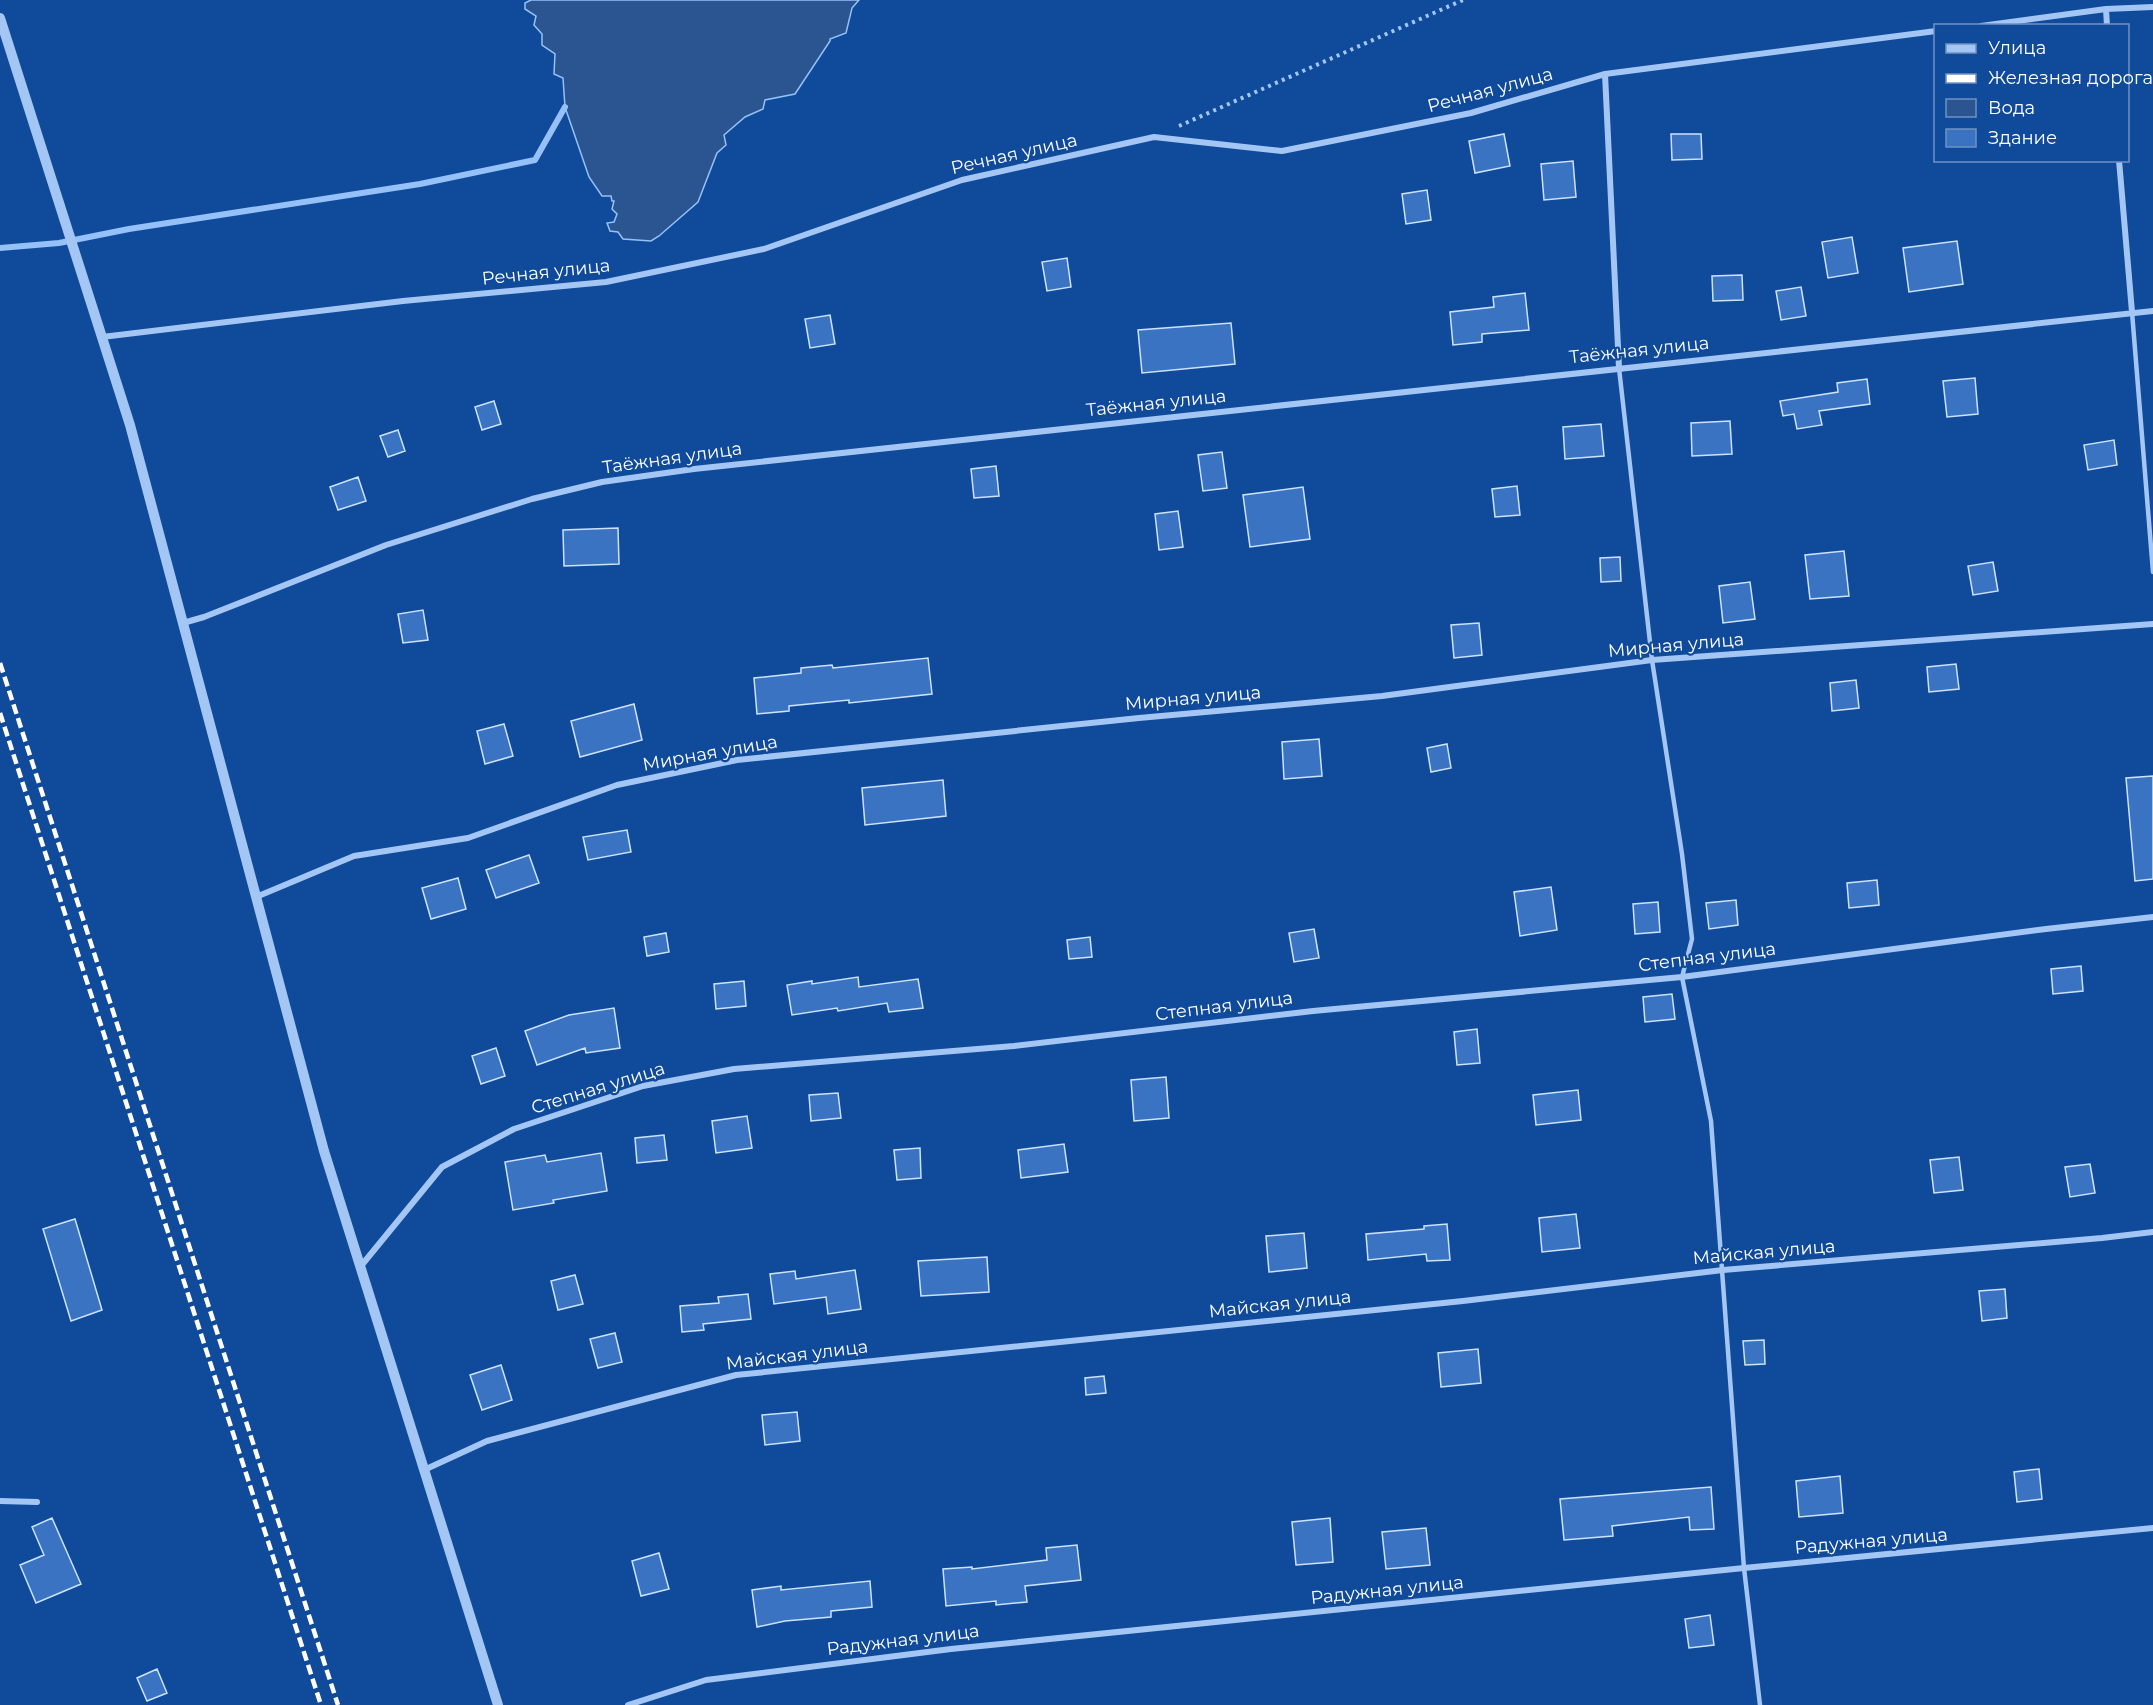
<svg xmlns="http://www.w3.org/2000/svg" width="2153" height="1705" viewBox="0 0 2153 1705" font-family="Montserrat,sans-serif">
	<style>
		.water { fill: #2b5591; stroke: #95c1f8; stroke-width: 1.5 }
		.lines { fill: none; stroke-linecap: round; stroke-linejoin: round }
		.stream { stroke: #95c1f8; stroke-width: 6 }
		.building { fill: #3973c2; stroke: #cce2fe; stroke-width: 1.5 }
		.path { stroke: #a3c6f4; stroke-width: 4; stroke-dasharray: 3 4.5; stroke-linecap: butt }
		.service { stroke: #a3c6f4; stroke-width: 4.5 }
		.minor { stroke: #a3c6f4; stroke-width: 6 }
		.tertiary { stroke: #a3c6f4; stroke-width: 10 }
		.rail { stroke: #fff; stroke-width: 4.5; stroke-dasharray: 10 4.5; stroke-linecap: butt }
		.labels { text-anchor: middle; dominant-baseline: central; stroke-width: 4.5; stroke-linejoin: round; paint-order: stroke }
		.street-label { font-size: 18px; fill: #fff; stroke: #104a9a }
	</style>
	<rect width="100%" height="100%" fill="#104a9a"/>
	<!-- water -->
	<path class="water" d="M531,0H859L852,8L846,33L830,39V41L795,94L765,100L763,109L745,117L724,135L726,145L717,153L698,202L659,236L651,241L623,239L618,232L610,231L607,223L614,222L617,214L612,209L614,201H612L611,196H602L589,177L565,107L563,78L554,74L555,54L542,45V34L534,25L536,16L525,9V3Z"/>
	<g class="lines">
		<!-- stream -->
		<path class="stream" d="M0,248L59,243L129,229L420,184L535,160L565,107"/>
	</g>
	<!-- building -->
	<path class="building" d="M1504,134L1510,166L1475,173L1469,141Z
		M1671,134H1701L1702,159L1672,160Z
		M1573,161L1576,197L1544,200L1541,164Z
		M1427,190L1431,220L1406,224L1402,194Z
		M1852,237L1858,273L1828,278L1822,242Z
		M1957,241L1963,284L1909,292L1903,248Z
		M1067,258L1071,287L1047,291L1042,262Z
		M1742,275L1743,300L1713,301L1712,276Z
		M1801,287L1806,316L1781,320L1776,291Z
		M1525,293L1529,330L1482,334V342L1453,345L1450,312L1494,307L1493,297Z
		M830,315L835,344L810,348L805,319Z
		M1231,323L1235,364L1142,373L1138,330Z
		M1975,378L1978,414L1947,417L1943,381Z
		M1867,379L1870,404L1819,411L1822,425L1797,429L1794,414L1783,416L1780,401L1838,392L1837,383Z
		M494,401L501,424L482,430L475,407Z
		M1730,421L1732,454L1692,456L1691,423Z
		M1601,424L1604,456L1565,459L1563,427Z
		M398,430L405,451L388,457L380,436Z
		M2114,440L2117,465L2088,470L2084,445Z
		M1222,452L1227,488L1203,491L1198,455Z
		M996,466L999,496L974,498L971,469Z
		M358,477L366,501L338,510L330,487Z
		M1517,486L1520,515L1495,517L1492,489Z
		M1303,487L1310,539L1250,547L1243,495Z
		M1178,511L1183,547L1159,550L1155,514Z
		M618,528L619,564L564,566L563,530Z
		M1844,551L1849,596L1810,599L1805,555Z
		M1620,557L1621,581L1601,582L1600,558Z
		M1993,562L1998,591L1973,595L1968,566Z
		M1750,582L1755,619L1723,623L1719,586Z
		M423,610L428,640L403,643L398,614Z
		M1479,623L1482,655L1454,658L1451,625Z
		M928,658L932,694L849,703V700L789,706V711L757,714L754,678L801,673V668L832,665L833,668Z
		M1956,664L1959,689L1929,692L1927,667Z
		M1856,680L1859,708L1832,711L1830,683Z
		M634,704L642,740L580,757L571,721Z
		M504,724L513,756L485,764L477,731Z
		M1319,739L1322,776L1284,779L1282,742Z
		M1447,744L1451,768L1431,772L1427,748Z
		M2153,776V879L2135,881L2126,778Z
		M943,780L946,816L865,825L862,788Z
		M627,830L631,852L588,860L583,837Z
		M529,855L539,883L496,898L486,870Z
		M458,878L466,909L431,919L422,888Z
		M1877,880L1879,905L1849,908L1847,883Z
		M1551,887L1557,930L1520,936L1514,892Z
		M1736,900L1738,925L1709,929L1706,903Z
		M1658,902L1660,932L1635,934L1633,904Z
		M1314,929L1319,958L1294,962L1289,933Z
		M666,933L669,952L647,956L644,937Z
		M1090,937L1092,957L1069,959L1067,940Z
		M2081,966L2083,991L2053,994L2051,969Z
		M858,977L859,987L918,979L923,1008L889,1012L887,1003L838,1011L837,1008L792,1015L787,985L812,981V984Z
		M744,981L746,1006L716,1009L714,984Z
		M1672,994L1675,1019L1645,1022L1643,997Z
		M614,1008L620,1048L586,1053L585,1048L537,1065L525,1031L569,1015Z
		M1477,1029L1480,1063L1457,1065L1454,1032Z
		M496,1048L505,1076L481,1084L472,1056Z
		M1166,1077L1169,1118L1134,1121L1131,1080Z
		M1578,1090L1581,1120L1536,1125L1533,1095Z
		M838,1093L841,1118L811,1121L809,1095Z
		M747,1116L752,1148L716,1153L712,1121Z
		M664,1135L667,1160L637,1163L635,1138Z
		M1064,1144L1068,1172L1021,1178L1018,1150Z
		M920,1148L921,1178L897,1180L894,1150Z
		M601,1153L607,1191L553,1200L554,1203L513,1210L505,1162L545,1155L547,1162Z
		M1959,1157L1963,1190L1934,1193L1930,1160Z
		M2090,1164L2095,1193L2070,1197L2065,1167Z
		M1576,1214L1580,1248L1542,1252L1539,1218Z
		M75,1219L102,1310L71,1321L43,1229Z
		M1447,1224L1450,1260L1427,1261L1426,1254L1368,1260L1366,1234L1424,1229V1226Z
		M1304,1233L1307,1268L1269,1272L1266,1236Z
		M987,1257L989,1292L921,1296L918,1261Z
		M855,1270L861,1309L828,1314L826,1297L774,1304L770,1274L795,1271L796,1279Z
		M575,1275L583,1304L558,1310L551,1281Z
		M2005,1289L2007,1318L1982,1321L1979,1291Z
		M748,1294L751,1319L703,1324L704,1330L682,1332L680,1306L719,1303L718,1297Z
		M615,1333L622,1362L598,1368L590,1339Z
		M1764,1340L1765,1364L1745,1365L1743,1341Z
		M1478,1349L1481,1383L1441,1387L1438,1353Z
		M501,1365L512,1400L482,1410L470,1375Z
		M1104,1376L1106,1393L1086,1395L1085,1378Z
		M797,1412L800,1441L765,1445L762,1415Z
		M2039,1469L2042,1499L2017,1502L2014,1472Z
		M1840,1476L1843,1513L1799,1517L1796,1481Z
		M1711,1487L1714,1529L1690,1530L1689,1517L1612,1526L1613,1536L1564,1540L1560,1499Z
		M52,1518L81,1584L36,1603L20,1565L44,1555L32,1527Z
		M1330,1518L1333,1562L1296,1565L1292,1522Z
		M1426,1528L1430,1565L1386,1569L1382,1532Z
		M1077,1545L1081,1580L1025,1586L1027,1602L996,1605V1601L946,1606L943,1569L972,1567V1569L1047,1560L1046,1548Z
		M659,1553L669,1589L641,1596L632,1561Z
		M870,1581L872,1607L831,1611V1617L785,1621L757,1627L752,1590L781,1586V1590Z
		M1710,1615L1714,1645L1689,1648L1685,1619Z
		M157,1669L167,1693L147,1701L137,1678Z"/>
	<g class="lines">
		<!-- path -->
		<path class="path" d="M1179,126L1463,0"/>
		<!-- service -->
		<path class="service" d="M2132,312L2153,572
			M1619,368L1652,660L1682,854L1692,939L1682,977L1711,1121L1744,1568L1760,1705"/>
		<!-- minor -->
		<path class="minor" d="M2106,9L2107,26
			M1981,26L2106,9L2153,7
			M1605,74L1619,368
			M2119,160L2132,312
			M102,337L403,301L606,282L764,249L962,180L1154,137L1282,151L1471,113L1605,74L1936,31
			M183,623L204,617L386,545L532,499L602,482L694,469L2153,311
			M256,897L354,856L468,838L617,785L737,760L1139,718L1382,696L1652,660L2153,624
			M361,1266L442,1167L514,1129L643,1086L734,1069L1014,1046L1313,1011L1682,977L2046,929L2153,917
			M424,1470L487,1441L736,1375L1463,1301L1723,1270L2102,1238L2153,1232
			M0,1501L37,1502
			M628,1705L706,1680L951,1649L1744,1568L2153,1528"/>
		<!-- tertiary -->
		<path class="tertiary" d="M0,18L130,425L324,1151L498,1705"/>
		<!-- rail -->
		<path class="rail" d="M0,663L338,1705
			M0,713L321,1705"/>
	</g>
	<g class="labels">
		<!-- street labels -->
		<g class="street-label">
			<text transform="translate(1490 90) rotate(-15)">Речная улица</text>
			<text transform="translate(1014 154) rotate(-13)">Речная улица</text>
			<text transform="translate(546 272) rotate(-6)">Речная улица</text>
			<text transform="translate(1639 350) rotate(-6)">Таёжная улица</text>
			<text transform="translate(1156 403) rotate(-6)">Таёжная улица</text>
			<text transform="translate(672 458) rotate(-8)">Таёжная улица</text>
			<text transform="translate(1676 645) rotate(-5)">Мирная улица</text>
			<text transform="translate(1193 698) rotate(-5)">Мирная улица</text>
			<text transform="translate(710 753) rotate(-10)">Мирная улица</text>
			<text transform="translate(1707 957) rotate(-7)">Степная улица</text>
			<text transform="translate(1224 1006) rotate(-7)">Степная улица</text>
			<text transform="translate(598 1088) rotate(-17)">Степная улица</text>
			<text transform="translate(1764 1252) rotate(-5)">Майская улица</text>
			<text transform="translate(1280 1304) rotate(-6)">Майская улица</text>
			<text transform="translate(797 1355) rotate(-7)">Майская улица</text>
			<text transform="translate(1871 1541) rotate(-5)">Радужная улица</text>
			<text transform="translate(1387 1590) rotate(-6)">Радужная улица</text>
			<text transform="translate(903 1640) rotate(-7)">Радужная улица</text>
		</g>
	</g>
	<!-- legend -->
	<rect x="1934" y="24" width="195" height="138" fill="#104a9a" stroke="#7092c2" stroke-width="1.5"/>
	<rect x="1946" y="44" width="30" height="9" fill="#a3c6f4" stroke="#7092c2" stroke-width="1.5"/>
	<text x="1988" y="54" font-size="18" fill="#ffffff">Улица</text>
	<rect x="1946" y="74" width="30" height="9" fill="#ffffff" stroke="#7092c2" stroke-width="1.5"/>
	<text x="1988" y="84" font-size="18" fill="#ffffff">Железная дорога</text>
	<rect x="1946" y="99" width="30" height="18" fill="#2b5591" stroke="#7092c2" stroke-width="1.5"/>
	<text x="1988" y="114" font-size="18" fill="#ffffff">Вода</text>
	<rect x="1946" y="129" width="30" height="18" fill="#3973c2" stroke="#7092c2" stroke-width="1.5"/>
	<text x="1988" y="144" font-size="18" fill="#ffffff">Здание</text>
</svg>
